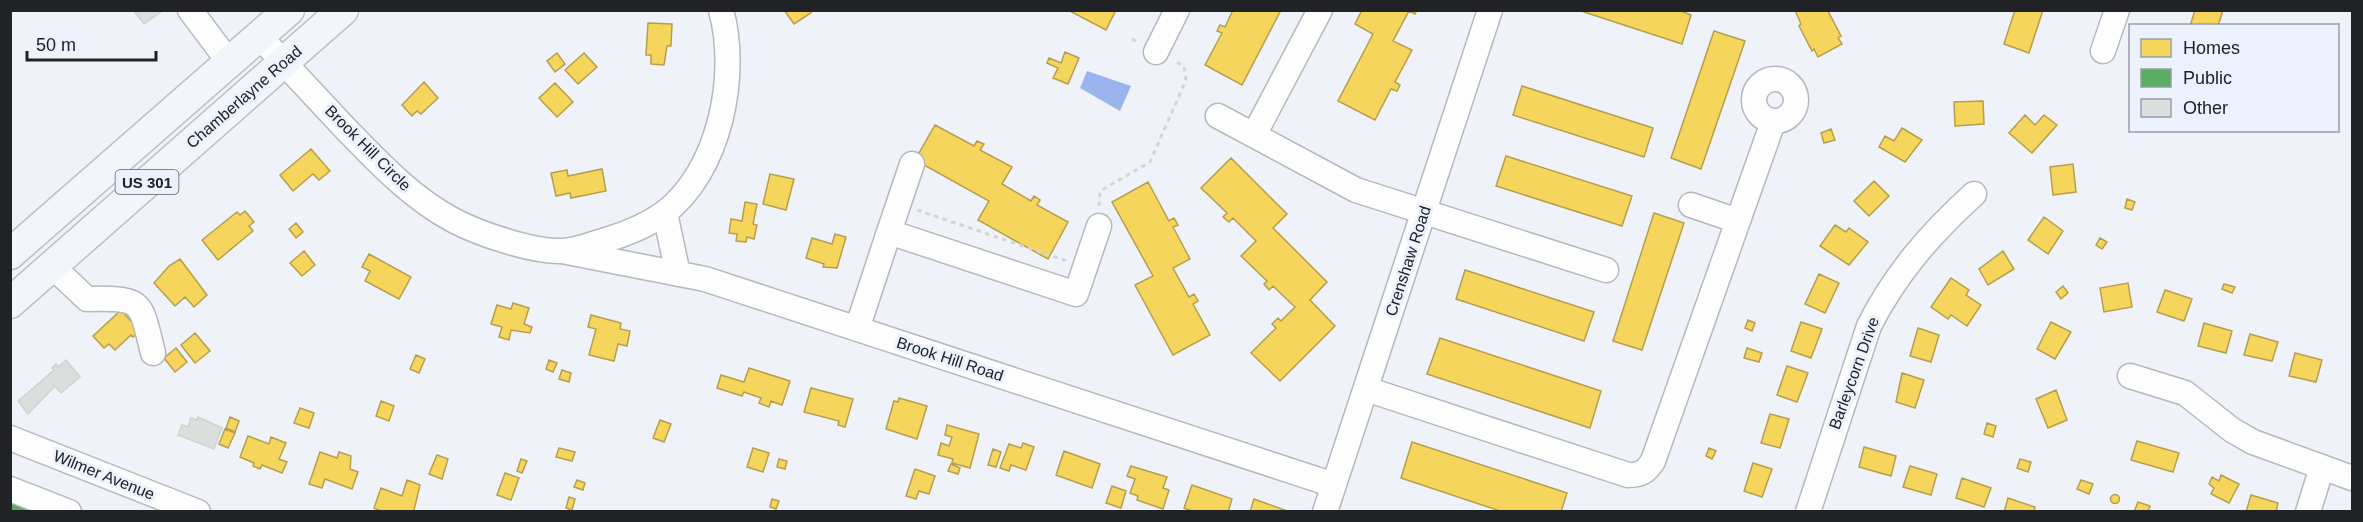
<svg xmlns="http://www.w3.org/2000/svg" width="2363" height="522" viewBox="0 0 2363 522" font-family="Helvetica,sans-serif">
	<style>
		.water { fill: #9ab4ee }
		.homes { fill: #f6d55c; stroke: #b69f4c; stroke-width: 1.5 }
		.public { fill: #5aae61; stroke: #49844f; stroke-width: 1.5 }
		.building { fill: #dcdddd; stroke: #d1d2d2; stroke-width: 1.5 }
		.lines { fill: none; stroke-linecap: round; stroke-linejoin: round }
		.minor-casing { stroke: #b6b8be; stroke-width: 27 }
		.major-casing { stroke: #bbc0c9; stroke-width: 33 }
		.path { stroke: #d5d5d7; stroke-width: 3; stroke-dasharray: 4.5 4.5; stroke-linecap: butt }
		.minor { stroke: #fdfdfe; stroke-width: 24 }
		.major { stroke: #f2f5f9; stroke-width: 30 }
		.labels { text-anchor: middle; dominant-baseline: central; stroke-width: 6; stroke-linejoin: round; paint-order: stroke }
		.shield { fill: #ebf1fd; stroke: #5d6066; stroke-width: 1.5 }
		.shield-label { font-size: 15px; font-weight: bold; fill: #202226 }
		.street-label { font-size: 16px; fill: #202226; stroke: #ebf1fd }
	</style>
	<rect width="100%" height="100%" fill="#eff2f9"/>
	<!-- water -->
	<path class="water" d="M1087,71L1131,86L1120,111L1080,88Z"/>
	<!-- homes -->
	<path class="homes" d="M784,10H810L811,13L794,24Z
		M1068,10H1116L1106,30Z
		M1233,10H1281L1242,85L1205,65L1222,33L1217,31L1220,25L1225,27Z
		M1362,10H1417L1415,14L1409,11L1393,41L1412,50L1395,82L1400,85L1397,91L1391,89L1375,120L1338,101L1373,34L1355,24Z
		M1578,10H1679L1691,15L1682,44Z
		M1795,10L1828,11L1841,36L1838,38L1842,44L1818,57L1814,49L1812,51L1799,26L1801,24Z
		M2015,10H2043L2029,53L2004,44Z
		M2195,10H2223L2218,26H2190Z
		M648,23L672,24L671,46H667L664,65L651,64V55H646Z
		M1714,31L1745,41L1701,169L1671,158Z
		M1065,52L1079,58L1068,84L1053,78L1058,68L1047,63L1049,58L1061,63Z
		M557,53L565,64L555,72L547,61Z
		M584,53L597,67L578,84L565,70Z
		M424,82L438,98L421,114L417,111L412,116L402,105Z
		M555,83L573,102L557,117L539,98Z
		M1522,86L1653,128L1644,157L1513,115Z
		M1983,101L1984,124L1955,126L1954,102Z
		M2025,115L2035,125L2044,115L2057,125L2032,153L2009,133Z
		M935,125L974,146L977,141L984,144L980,150L1012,167L1002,184L1031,201L1034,196L1040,200L1037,205L1068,222L1048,259L978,220L989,201L915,160Z
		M1902,128L1922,140L1905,162L1879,147L1885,136L1894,141Z
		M1831,129L1835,140L1824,143L1821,133Z
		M311,149L330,171L319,180L313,174L293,191L280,175Z
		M1506,156L1632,196L1622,226L1496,186Z
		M1231,158L1287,214L1273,228L1327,282L1310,300L1335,326L1280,381L1251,353L1276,328L1272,324L1278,318L1281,321L1295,307L1273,286L1269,290L1264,284L1267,281L1241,256L1256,241L1233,218L1229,222L1223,217L1227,213L1201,188Z
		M2073,164L2076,192L2053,195L2050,167Z
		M602,169L606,191L571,198L570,193L556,196L551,173L567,170L568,176Z
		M770,174L794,179L786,210L763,204Z
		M1874,181L1889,196L1869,216L1854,201Z
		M1148,182L1169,221L1174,218L1178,225L1173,227L1190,259L1173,268L1189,297L1194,294L1198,301L1193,304L1210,335L1173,355L1135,285L1153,276L1112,202Z
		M2127,199L2135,202L2132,210L2125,208Z
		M745,202L757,204L753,224L757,225L754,239L747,237L746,242L736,241L737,234L729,233L731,219L742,221Z
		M245,211L254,222L249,226L253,231L218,260L202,240L237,212L240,215Z
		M1654,213L1684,223L1642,350L1613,341Z
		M2044,217L2063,231L2048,254L2028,240Z
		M296,223L303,232L296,238L289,229Z
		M1835,225L1846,232L1849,228L1868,242L1849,265L1820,246Z
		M835,234L846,237L837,268L823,267L824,264L806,258L812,238L832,244Z
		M2100,238L2107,242L2102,249L2096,245Z
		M304,251L315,265L302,276L290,263Z
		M2003,251L2014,269L1988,285L1979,269Z
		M369,254L411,277L399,299L365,281L370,271L362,267Z
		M180,259L207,295L194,307L185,297L175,306L154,283L169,266Z
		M1465,270L1594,312L1584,341L1456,299Z
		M1819,274L1839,283L1825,313L1805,304Z
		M1951,278L1969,290L1966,295L1981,305L1967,326L1951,315L1948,319L1931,307Z
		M2128,283L2132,307L2104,312L2100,288Z
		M2224,284L2235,287L2232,293L2222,289Z
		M2063,286L2068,293L2061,299L2056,292Z
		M2165,290L2192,299L2184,321L2157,312Z
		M513,303L529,308L524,324L532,327L530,333L511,330L509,340L499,337L502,327L491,324L497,305L511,309Z
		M121,310L138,329V333L133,337L131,335L115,350L109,344L104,348L93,336Z
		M591,315L621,323L620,329L630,331L627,346L618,344L614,361L589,355L596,329L588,327Z
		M1748,320L1755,323L1752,331L1745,328Z
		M1801,322L1822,329L1811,358L1791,351Z
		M2051,322L2071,332L2055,359L2037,349Z
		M2204,323L2232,331L2226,353L2198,346Z
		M1918,328L1939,335L1931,362L1910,356Z
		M195,333L210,351L195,363L181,345Z
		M2250,334L2278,342L2272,361L2244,355Z
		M1440,338L1601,391L1590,428L1427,374Z
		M176,348L187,362L175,372L164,358Z
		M1747,348L1762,353L1759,362L1744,358Z
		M2295,353L2322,360L2316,382L2289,376Z
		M416,355L425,359L419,373L410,369Z
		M549,360L557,363L553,372L546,369Z
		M1787,366L1808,373L1797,402L1777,395Z
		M749,368L790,381L782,405L771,401L769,407L759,403L761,398L744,392L742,396L717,388L721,375L744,382Z
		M562,370L571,373L569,382L559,379Z
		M1902,373L1924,380L1915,408L1896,402Z
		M811,388L853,399L845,427L838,425L839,421L804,412Z
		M2056,390L2067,420L2048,428L2036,399Z
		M899,398L927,406L917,439L886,429L894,401L898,402Z
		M381,401L394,406L389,421L376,416Z
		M300,408L314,413L309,428L294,423Z
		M1770,414L1789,419L1780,448L1761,443Z
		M230,417L239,421L235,432L226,428Z
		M660,420L671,424L664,442L653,438Z
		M1987,423L1996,426L1993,437L1984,434Z
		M947,425L979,434L970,468L952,463L953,459L938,455L941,443L949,446L952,437L945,435Z
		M225,429L235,433L228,448L219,444Z
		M248,436L269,444L271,437L286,443L279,459L287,462L282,473L262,465L260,469L253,466L254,463L240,457Z
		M2137,441L2179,453L2173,472L2131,460Z
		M1412,442L1567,493L1561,512H1503L1401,478Z
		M1023,443L1034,447L1026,470L1011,465L1009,471L1000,468L1009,444L1021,448Z
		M1864,447L1896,456L1891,476L1859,467Z
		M559,448L575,452L572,461L556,457Z
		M753,448L769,453L763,472L747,467Z
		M1709,448L1716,451L1712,459L1706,456Z
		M993,449L1001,452L996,467L988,465Z
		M1064,451L1100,464L1092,488L1056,475Z
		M320,452L337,458L339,452L351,456L350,469L358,472L352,489L325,479L322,488L309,484Z
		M437,455L448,459L442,479L429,474Z
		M521,459L527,461L522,473L517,471Z
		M779,459L787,461L785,469L777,467Z
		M2020,459L2031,462L2028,472L2017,468Z
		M1753,463L1772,469L1762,497L1744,491Z
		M951,464L960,468L958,474L948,471Z
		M1131,466L1167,477L1163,488L1169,490L1163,509L1137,500L1138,496L1130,493L1135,479L1127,476Z
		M1910,466L1937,474L1931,495L1903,487Z
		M915,469L935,476L929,494L919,491L916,499L906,496Z
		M505,473L519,478L511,500L497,495Z
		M2221,475L2239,484L2229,503L2211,494L2214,488L2209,484L2212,477L2219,481Z
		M1962,478L1991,488L1984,507L1956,498Z
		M407,480L420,485L414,510L418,512H383L374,508L381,488L402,496Z
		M577,480L585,483L583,490L574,487Z
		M2081,480L2093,484L2089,494L2077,489Z
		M1192,485L1232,499L1228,512H1195L1184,508Z
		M1112,486L1126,491L1121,508L1106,503Z
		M2110.5 499a4.5 4.5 0 1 1 9 0a4.5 4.5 0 1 1-9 0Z
		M2251,495L2278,503L2276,512H2246Z
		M569,497L575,499L572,510L566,508Z
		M2008,498L2035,507L2034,512H2004Z
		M772,499L779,501L776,509L770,507Z
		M1254,499L1290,512H1250Z
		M2138,502L2150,506L2148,512H2134Z"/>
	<!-- public -->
	<path class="public" d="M10,498L47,512H10Z"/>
	<!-- building -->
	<path class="building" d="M133,10H162V11L144,24Z
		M66,360L80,377L61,393L55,386L28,414L18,401L54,370L52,368L56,364L58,367Z
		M198,417L222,428L214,449L178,435L182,425L188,427L191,418L197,420Z"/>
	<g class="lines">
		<!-- minor casing -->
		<g class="minor-casing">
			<path id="minor" d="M190,10L229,62
				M259,36C287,66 315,96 343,126C377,161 410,197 453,220C479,234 533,252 562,251C576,251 592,244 606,240C626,234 646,226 663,214C720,172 739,75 721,10
				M2103,51L2117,10
				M1156,52L1177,10
				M1754 100a21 21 0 1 1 42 0a21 21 0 1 1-42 0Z
				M1218,116L1356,190L1606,270
				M1254,135L1320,10
				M1691,205L1738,221
				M665,213L678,274
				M889,232L912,164
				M562,251L705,279L1334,485
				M52,266L87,299C144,298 140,300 153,353
				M857,329L889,232L1076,294L1099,226
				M2130,376L2185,393L2232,430L2253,442L2352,478
				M1366,389L1628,475C1641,475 1646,472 1653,461L1773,122
				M10,438L198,512
				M10,489L69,512
				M1325,512L1490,10
				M1808,512L1869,326C1895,274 1931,233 1974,194
				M2308,512L2322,467"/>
		</g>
		<!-- major casing -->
		<g class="major-casing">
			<path id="major" d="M10,254L289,10
				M10,303L343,10"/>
		</g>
		<!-- path -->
		<path class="path" d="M1132,39L1138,42
			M1099,206L1100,191L1150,162L1186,80L1184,66L1174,61
			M917,210L1067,261"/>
		<!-- minor -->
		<use href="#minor" class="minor"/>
		<!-- major -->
		<use href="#major" class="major"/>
	</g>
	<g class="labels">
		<!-- shield labels -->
		<rect class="shield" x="115.5" y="170" width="63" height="24" rx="4.5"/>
		<g class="shield-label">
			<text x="147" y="182">US 301</text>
		</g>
		<!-- street labels -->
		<g class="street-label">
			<text transform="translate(244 97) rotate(-41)">Chamberlayne Road</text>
			<text transform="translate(368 148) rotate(45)">Brook Hill Circle</text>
			<text transform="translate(1408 261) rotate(-72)">Crenshaw Road</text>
			<text transform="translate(950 359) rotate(18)">Brook Hill Road</text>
			<text transform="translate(1854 373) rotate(-70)">Barleycorn Drive</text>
			<text transform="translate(104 475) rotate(22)">Wilmer Avenue</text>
		</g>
	</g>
	<!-- border -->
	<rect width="2363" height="522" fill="none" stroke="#202226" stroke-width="24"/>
	<!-- legend -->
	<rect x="2129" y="24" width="210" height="108" fill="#ebf1fd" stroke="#9a9ea7" stroke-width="1.5"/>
	<rect x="2141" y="39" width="30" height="18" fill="#f6d55c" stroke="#9a9ea7" stroke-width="1.5"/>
	<text x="2183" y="54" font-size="18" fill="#202226">Homes</text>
	<rect x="2141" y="69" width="30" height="18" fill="#5aae61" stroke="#9a9ea7" stroke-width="1.5"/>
	<text x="2183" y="84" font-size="18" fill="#202226">Public</text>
	<rect x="2141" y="99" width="30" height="18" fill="#dcdddd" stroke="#9a9ea7" stroke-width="1.5"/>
	<text x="2183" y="114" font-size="18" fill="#202226">Other</text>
	<!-- scale -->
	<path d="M27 51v9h129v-9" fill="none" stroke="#202226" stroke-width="3"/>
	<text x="36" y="51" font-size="18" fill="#202226" stroke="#ebf1fd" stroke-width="4.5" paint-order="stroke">50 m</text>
</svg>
